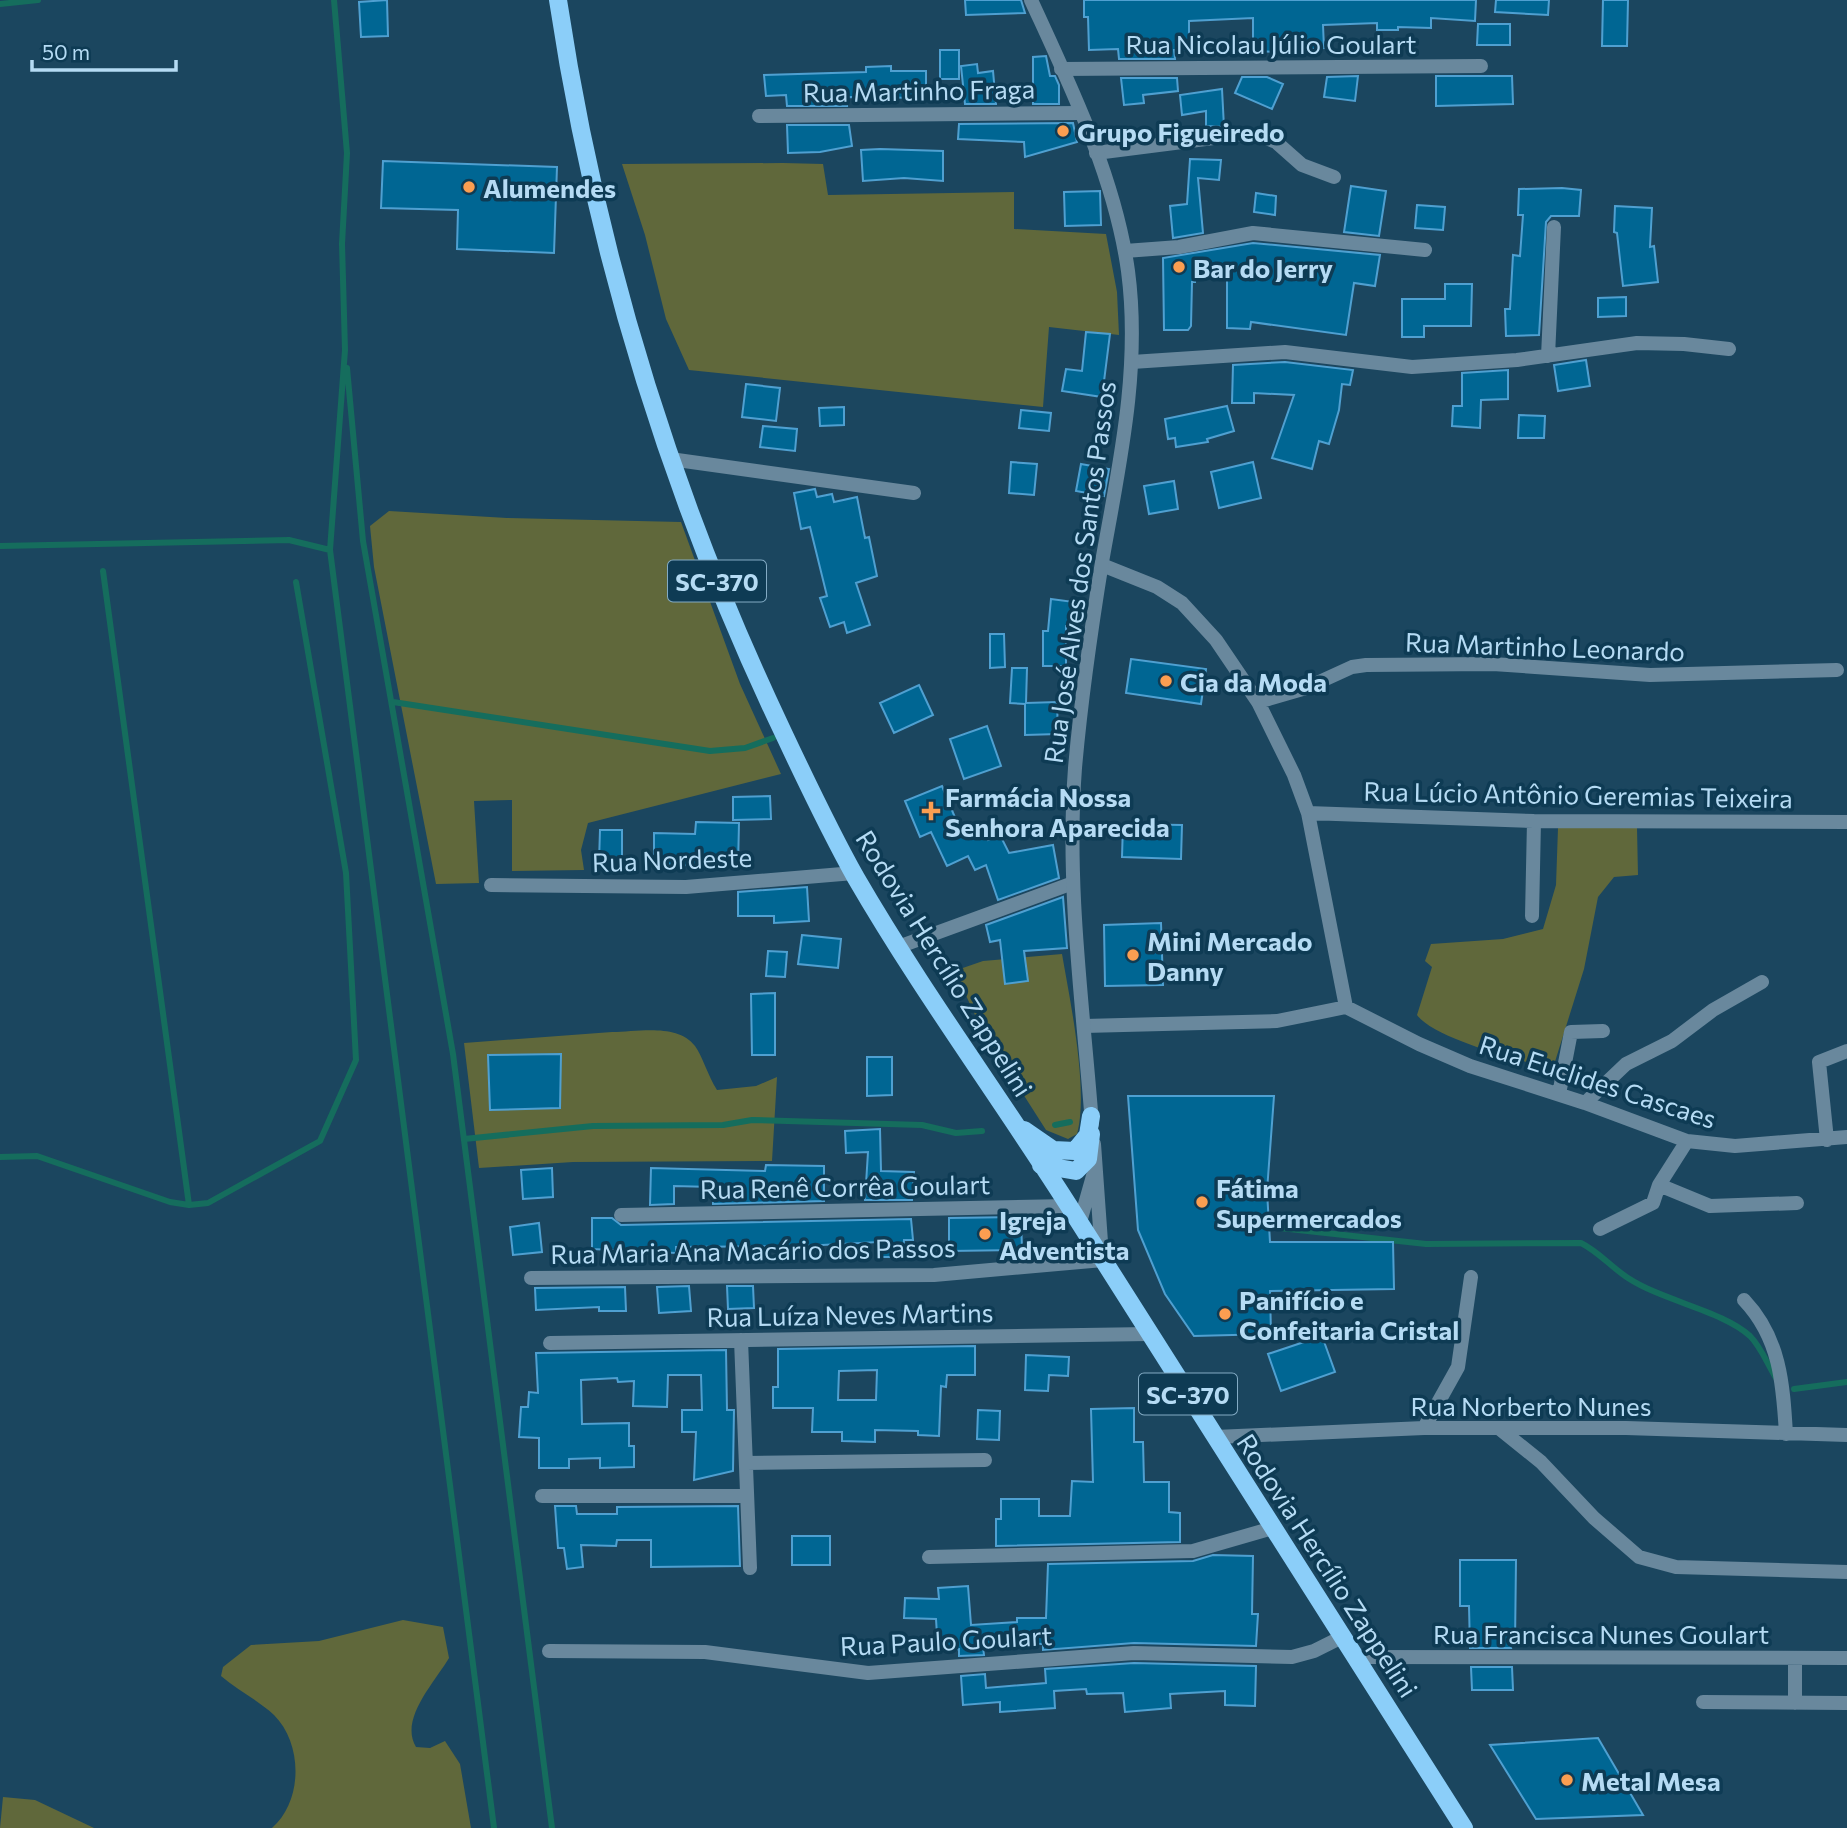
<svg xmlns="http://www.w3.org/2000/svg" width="1847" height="1828" viewBox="0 0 1847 1828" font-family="Commissioner,sans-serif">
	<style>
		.green { fill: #60683b }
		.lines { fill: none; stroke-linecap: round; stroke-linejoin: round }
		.stream { stroke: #156d5d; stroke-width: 6 }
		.building { fill: #006693; stroke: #4fa0d1; stroke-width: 2; fill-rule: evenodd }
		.minor { stroke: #69889d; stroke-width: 14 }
		.tertiary { stroke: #69889d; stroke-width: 14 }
		.primary { stroke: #8bcef9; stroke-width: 18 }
		.poi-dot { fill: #fb9e51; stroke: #0e3b54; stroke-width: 2.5 }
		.labels { text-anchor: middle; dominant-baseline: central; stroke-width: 7; stroke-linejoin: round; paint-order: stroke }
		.shield { fill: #0e3b54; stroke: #83abc4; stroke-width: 2 }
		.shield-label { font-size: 24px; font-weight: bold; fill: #b5dbf4 }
		.street-label { font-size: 26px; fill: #b5dbf4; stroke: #0e3b54 }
		.poi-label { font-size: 26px; font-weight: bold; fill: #b5dbf4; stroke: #0e3b54; text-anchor: start }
	</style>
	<rect width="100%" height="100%" fill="#1b465f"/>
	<!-- green -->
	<path class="green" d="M783,163L823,164L828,195L1014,192V229L1106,234L1117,292L1119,335L1049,327L1043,407L689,370L666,319L645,235L622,164Z
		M389,511L507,518L681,522L740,684L781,774L588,823L581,850L584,870L512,871V800L474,801L479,883L436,884L374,567L370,526Z
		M1558,828H1637L1638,875L1614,877L1598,897L1584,969L1553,1068C1525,1063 1433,1038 1417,1015L1432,967L1425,961L1431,944L1503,939L1543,929L1556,885Z
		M1062,954C1070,1000 1089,1091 1077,1134L1068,1139L1046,1130L981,1028L957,976V970L983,961Z
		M612,1032C638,1032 677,1023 695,1046C702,1055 708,1076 717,1090L756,1086L777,1077L772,1161L573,1162L479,1168L464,1043Z
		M403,1620L443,1627L449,1658C435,1682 399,1719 416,1747L430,1748L445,1741L460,1764L471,1828H272C303,1801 303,1744 274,1715C258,1700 237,1690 221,1676L223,1667L251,1645L319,1641Z
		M3,1797L35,1800L94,1828H0Z"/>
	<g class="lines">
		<!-- stream -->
		<path class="stream" d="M334,0L347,153L342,244L345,350L330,550L494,1828
			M0,4L38,0
			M347,368L363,541L453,1054L552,1828
			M0,546L289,540L330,550
			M103,571L189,1205
			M393,702L710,751L745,748L773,738
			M1055,1125L1070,1122
			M464,1139L593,1126L723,1125L752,1120L922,1125L956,1133L982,1131
			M0,1157L37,1156L170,1202L189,1205L208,1203L320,1141L356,1060L346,873L296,582
			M1280,1228L1426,1244L1581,1243C1599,1252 1611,1267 1628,1278C1663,1301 1723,1311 1750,1336C1761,1347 1768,1365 1776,1378
			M1794,1389L1847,1382"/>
	</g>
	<!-- building -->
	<path class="building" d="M387,0L388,36L361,37L359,2Z
		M965,0H1021L1025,13L966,15Z
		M1084,0H1476L1475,21L1431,18V28L1398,27V30H1377V23L1323,25L1324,48L1279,52L1253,51V18L1189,21V50H1174L1175,59H1119L1118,49L1089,50L1088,17H1084Z
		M1496,0H1549L1548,15L1495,12Z
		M1603,0H1628L1627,46H1602Z
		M1478,24H1510V45H1477Z
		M940,50H959V79H940Z
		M1046,56L1050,76H1055L1059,85V104H1033V57Z
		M977,64L978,73L993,71L996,104H965L961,66Z
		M891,66V71H926V98L846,97L847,106H787L786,95L766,96L764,75L866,72V67Z
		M1358,76L1355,101L1324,97L1327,77Z
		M1436,76H1512L1513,104L1436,106Z
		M1242,77H1267L1283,84L1272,109L1235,93Z
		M1121,78H1177L1178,91L1143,95L1144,103L1124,105Z
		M1222,89L1224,127L1206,126V111L1182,115L1180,95Z
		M1073,123L1077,142L1025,157L1024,142L958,139L959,124Z
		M787,125H849L852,146L820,152L788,153Z
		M880,149L943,151V181L904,178L863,181L861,150Z
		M1190,159L1221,160L1219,180L1198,178L1203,233L1173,238L1170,206L1187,204Z
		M383,161L557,167L554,253L457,249L458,210L381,208Z
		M1351,186L1386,191L1379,236L1344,232Z
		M1562,188L1581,190L1579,216H1551L1546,222L1539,335L1506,336L1505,309H1510L1513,255L1520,256L1523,215H1518L1519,189Z
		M1100,191L1101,225L1065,226L1064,192Z
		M1256,193L1276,196L1275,215L1254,212Z
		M1417,205L1445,207L1443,230L1415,228Z
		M1615,206L1652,208L1650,247L1654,246L1658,282L1623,286L1617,233L1614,232Z
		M1253,243L1380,255L1375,286L1354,283L1346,335L1251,322L1250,329L1227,328V274L1195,277V282H1192L1191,326L1188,330H1164L1163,258Z
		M1445,284H1472L1471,326H1424V337H1402V299H1445Z
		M1626,297V316L1598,317V298Z
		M1086,332L1110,334L1102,397L1062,391L1066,369L1082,371Z
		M1586,360L1590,386L1558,391L1554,365Z
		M1285,362L1353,370L1350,385L1342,384L1339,410L1329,444L1319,441L1312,469L1272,458L1294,395L1254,393V403H1232L1233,365Z
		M1508,370V399L1481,400L1480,428L1452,426L1453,406H1462V373Z
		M746,384L780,388L776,421L742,417Z
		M1227,406L1234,431L1207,439L1208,442L1176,447L1175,438L1168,439L1165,419Z
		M844,407V425L820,426L819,408Z
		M1021,410L1051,413L1049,431L1019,428Z
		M1519,415L1545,416L1544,438H1518Z
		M763,426L797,429L795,451L760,447Z
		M1011,462L1037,464L1034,495L1009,493Z
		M1253,462L1261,498L1219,508L1211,472Z
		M1081,464L1109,469L1104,496L1076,491Z
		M1174,481L1178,509L1149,514L1144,486Z
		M815,489L817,497L832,494L834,502L857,497L865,538L869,537L877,576L856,583L870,625L847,633L844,622L830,627L820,598L827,596L810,527L801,529L794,493Z
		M1051,599L1074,602L1072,626H1066V666H1043V631H1048Z
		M990,634H1004L1005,667L990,668Z
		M1131,659L1206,669L1201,704L1126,693Z
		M1012,668H1027L1026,703L1057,702L1058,734L1025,735V704L1010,703Z
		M919,685L933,715L894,733L880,703Z
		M987,726L1001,766L964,779L950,739Z
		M942,786L963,837L981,828L988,840L1000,835L1009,853L1053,845L1059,878L998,900L986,865L975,870L968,856L947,866L931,832L920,837L905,801Z
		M770,796L771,819L733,820V797Z
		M696,822L739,823L738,867L654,864V833L695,834Z
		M1123,824L1182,825L1181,859L1122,857Z
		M600,830H622V862H599Z
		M807,887L809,921L774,923V916H738V892Z
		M1063,897L1067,948L1024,951L1028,981L1005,984L1000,940L990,942L986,925Z
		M1161,923L1163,985L1105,986L1104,925Z
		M802,935L841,939L838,968L798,964Z
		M768,951L787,952L785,977L766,976Z
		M775,993V1055H752L751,994Z
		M561,1054L560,1108L490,1110L488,1055Z
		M867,1057H892V1095L867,1096Z
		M1128,1096H1274L1267,1191L1270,1242H1393L1394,1289L1270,1291L1271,1334L1194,1336L1165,1294L1138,1230Z
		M880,1129L881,1171L914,1172L912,1200H865L868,1152L846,1153L845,1131Z
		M766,1165L824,1166V1201L713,1204V1187L674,1186V1204L650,1205L651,1168L765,1171Z
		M552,1168L553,1197L523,1199L521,1170Z
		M1021,1217L1022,1250L949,1251V1218Z
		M592,1218H612L621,1225L911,1219L913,1240H904L903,1257H877L878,1242L803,1246L676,1247V1253L592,1249Z
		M539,1223L542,1252L513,1255L510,1227Z
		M689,1286L691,1311L659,1313L657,1287Z
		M727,1286H753L754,1308L728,1309Z
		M625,1287L626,1311H599V1307L536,1310L535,1288Z
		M1322,1336L1335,1372L1281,1391L1268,1354Z
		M975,1346V1375H947L946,1387L941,1386L939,1436L918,1435V1431L875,1430V1442L842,1441V1432H812L813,1408H773V1387H778V1349ZM877,1370L876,1400H838L839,1371Z
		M726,1350L727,1410H734L733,1471L694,1480L696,1432H682V1410H702L701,1375H668L667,1407L633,1406L634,1381L618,1382L617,1378L581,1380L582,1424L629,1423V1446H634V1467L600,1468V1458L569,1459V1468H539V1438L519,1437L521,1407H528L529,1392L538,1393L536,1353Z
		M1026,1355L1069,1357L1068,1376L1049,1375L1048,1391L1025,1390Z
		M1134,1408V1442H1143L1144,1482H1169V1512L1180,1513V1542L996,1546V1519H1001V1499H1039V1516H1070L1072,1481L1093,1482L1091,1409Z
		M978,1410L1000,1411L999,1440L977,1439Z
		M555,1506H576L577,1514H617V1507L738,1506L740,1566L651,1567V1540H617L616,1546L581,1545L583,1567L567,1569L564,1548H558Z
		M792,1536H830V1565H792Z
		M1213,1555L1253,1556L1252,1614H1258L1256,1646L1134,1643L1043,1650V1644L992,1642V1647H983L984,1655L959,1656V1649L938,1651L936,1619L904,1618L905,1598L939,1599L938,1588L968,1586L971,1625L1017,1622V1618H1046L1048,1564L1193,1561Z
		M1460,1560H1516L1515,1644H1510L1511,1648H1470L1469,1606H1460Z
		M1134,1663L1256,1666L1255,1706L1225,1705V1691L1170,1694L1171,1708L1125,1712L1123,1693L1087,1694L1086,1689L1054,1691L1055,1708L1000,1712V1702L963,1705L961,1676L985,1674L986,1688L1046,1683L1045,1669Z
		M1471,1667H1512L1513,1690H1472Z
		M1598,1738L1643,1815L1536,1819L1490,1745Z"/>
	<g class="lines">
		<!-- minor -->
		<path class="minor" d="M1061,69L1481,66
			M759,116L1079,113
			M1096,153L1237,135H1260L1276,142L1302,165L1334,177
			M1125,251L1179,247L1253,233L1425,250
			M1548,356L1554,227
			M1132,362L1285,352L1412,367L1517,360L1637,343L1684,344L1729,349
			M670,459L914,493
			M1102,565L1157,587L1182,603L1216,640L1258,702L1294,775L1308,813L1346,1007
			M1258,702L1306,688L1352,667L1366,665L1493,664L1650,675L1837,670
			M1308,813L1534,821L1847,822
			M491,885L686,887L854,873
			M1532,916L1534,821
			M898,947L1073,883
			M1346,1007L1419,1044L1470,1066L1585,1103L1687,1141L1735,1146L1847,1137
			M1084,1026L1277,1021L1346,1007
			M1559,1094L1571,1032L1603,1031
			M1585,1103L1626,1064L1672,1041L1713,1010L1762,982
			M1827,1140L1819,1062L1847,1051
			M1687,1141L1659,1185L1710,1206L1797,1203
			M621,1215L1069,1206
			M1600,1229L1653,1203L1659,1185
			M531,1278L934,1275L1103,1260
			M1744,1300C1780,1338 1783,1383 1786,1434
			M741,1340L750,1568
			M550,1343L1149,1334
			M1424,1428L1458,1367L1471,1277
			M1500,1429L1541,1462L1594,1518L1639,1557L1676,1567L1847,1572
			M1215,1437L1424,1428H1626L1847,1435
			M746,1463L985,1460
			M542,1496H747
			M929,1557L1193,1551L1273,1528
			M549,1651L705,1652L868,1673L1134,1653L1292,1657L1314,1651L1342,1637
			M1355,1657L1847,1658
			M1703,1702L1847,1703
			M1795,1703V1658"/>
		<!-- tertiary -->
		<path class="tertiary" d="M1031,0C1070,85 1115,177 1128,271C1141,369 1119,466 1102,562C1091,630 1081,699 1075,768C1066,887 1083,1005 1092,1124
			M1094,1144L1102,1256
			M1080,1222L1093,1176"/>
		<!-- primary -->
		<path class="primary" d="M558,0C596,253 672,499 782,730C805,779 829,830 856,878C925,997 1008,1108 1081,1225C1208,1426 1336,1627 1464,1828
			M1024,1130L1053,1150L1075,1151L1088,1135L1091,1116
			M1041,1165L1076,1171L1088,1159L1091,1134"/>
	</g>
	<!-- markers -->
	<g class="poi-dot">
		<circle cx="1063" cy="131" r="7"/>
		<circle cx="469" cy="187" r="7"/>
		<circle cx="1179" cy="267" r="7"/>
		<circle cx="1166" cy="681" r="7"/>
		<path d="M927.5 800.5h7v7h7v7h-7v7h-7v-7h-7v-7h7z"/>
		<circle cx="1133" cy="955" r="7"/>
		<circle cx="1202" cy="1202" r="7"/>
		<circle cx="985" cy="1234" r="7"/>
		<circle cx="1225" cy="1314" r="7"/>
		<circle cx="1567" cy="1780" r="7"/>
	</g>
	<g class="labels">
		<!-- shield labels -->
		<g class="shield">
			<rect x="668" y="560.5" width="98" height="41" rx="5"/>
			<rect x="1139" y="1373.5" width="98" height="41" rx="5"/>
		</g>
		<g class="shield-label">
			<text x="717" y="581">SC-370</text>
			<text x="1188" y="1394">SC-370</text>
		</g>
		<!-- street labels -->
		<g class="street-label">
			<text x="1271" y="43">Rua Nicolau Júlio Goulart</text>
			<text transform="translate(919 90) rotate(-1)">Rua Martinho Fraga</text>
			<text transform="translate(1079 572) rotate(-82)">Rua José Alves dos Santos Passos</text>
			<text transform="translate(1545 646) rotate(2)">Rua Martinho Leonardo</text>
			<text transform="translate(1578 794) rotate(1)">Rua Lúcio Antônio Geremias Teixeira</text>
			<text transform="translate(672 859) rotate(-2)">Rua Nordeste</text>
			<text transform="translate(945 963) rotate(58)">Rodovia Hercílio Zappelini</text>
			<text transform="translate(1598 1081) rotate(18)">Rua Euclides Cascaes</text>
			<text transform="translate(845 1186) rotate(-1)">Rua Renê Corrêa Goulart</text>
			<text transform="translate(753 1250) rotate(-1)">Rua Maria Ana Macário dos Passos</text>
			<text transform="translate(850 1314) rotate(-1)">Rua Luíza Neves Martins</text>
			<text x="1531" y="1405">Rua Norberto Nunes</text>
			<text transform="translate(1328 1565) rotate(57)">Rodovia Hercílio Zappelini</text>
			<text x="1601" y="1633">Rua Francisca Nunes Goulart</text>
			<text transform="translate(946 1640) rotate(-3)">Rua Paulo Goulart</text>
		</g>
		<!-- poi labels -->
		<g class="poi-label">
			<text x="1077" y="131">Grupo Figueiredo</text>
			<text x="483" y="187">Alumendes</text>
			<text x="1193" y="267">Bar do Jerry</text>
			<text x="1180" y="681">Cia da Moda</text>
			<text x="945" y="796">Farmácia Nossa<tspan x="945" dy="30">Senhora Aparecida</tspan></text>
			<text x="1147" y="940">Mini Mercado<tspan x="1147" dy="30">Danny</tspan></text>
			<text x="1216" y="1187">Fátima<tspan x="1216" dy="30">Supermercados</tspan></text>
			<text x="999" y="1219">Igreja<tspan x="999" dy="30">Adventista</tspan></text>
			<text x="1239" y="1299">Panifício e<tspan x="1239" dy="30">Confeitaria Cristal</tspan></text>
			<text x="1581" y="1780">Metal Mesa</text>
		</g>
	</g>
	<!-- scale -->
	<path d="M32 60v10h144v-10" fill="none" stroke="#b5dbf4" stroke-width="3.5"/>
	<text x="42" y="60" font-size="21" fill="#b5dbf4" stroke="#0e3b54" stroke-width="5" paint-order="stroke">50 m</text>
</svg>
